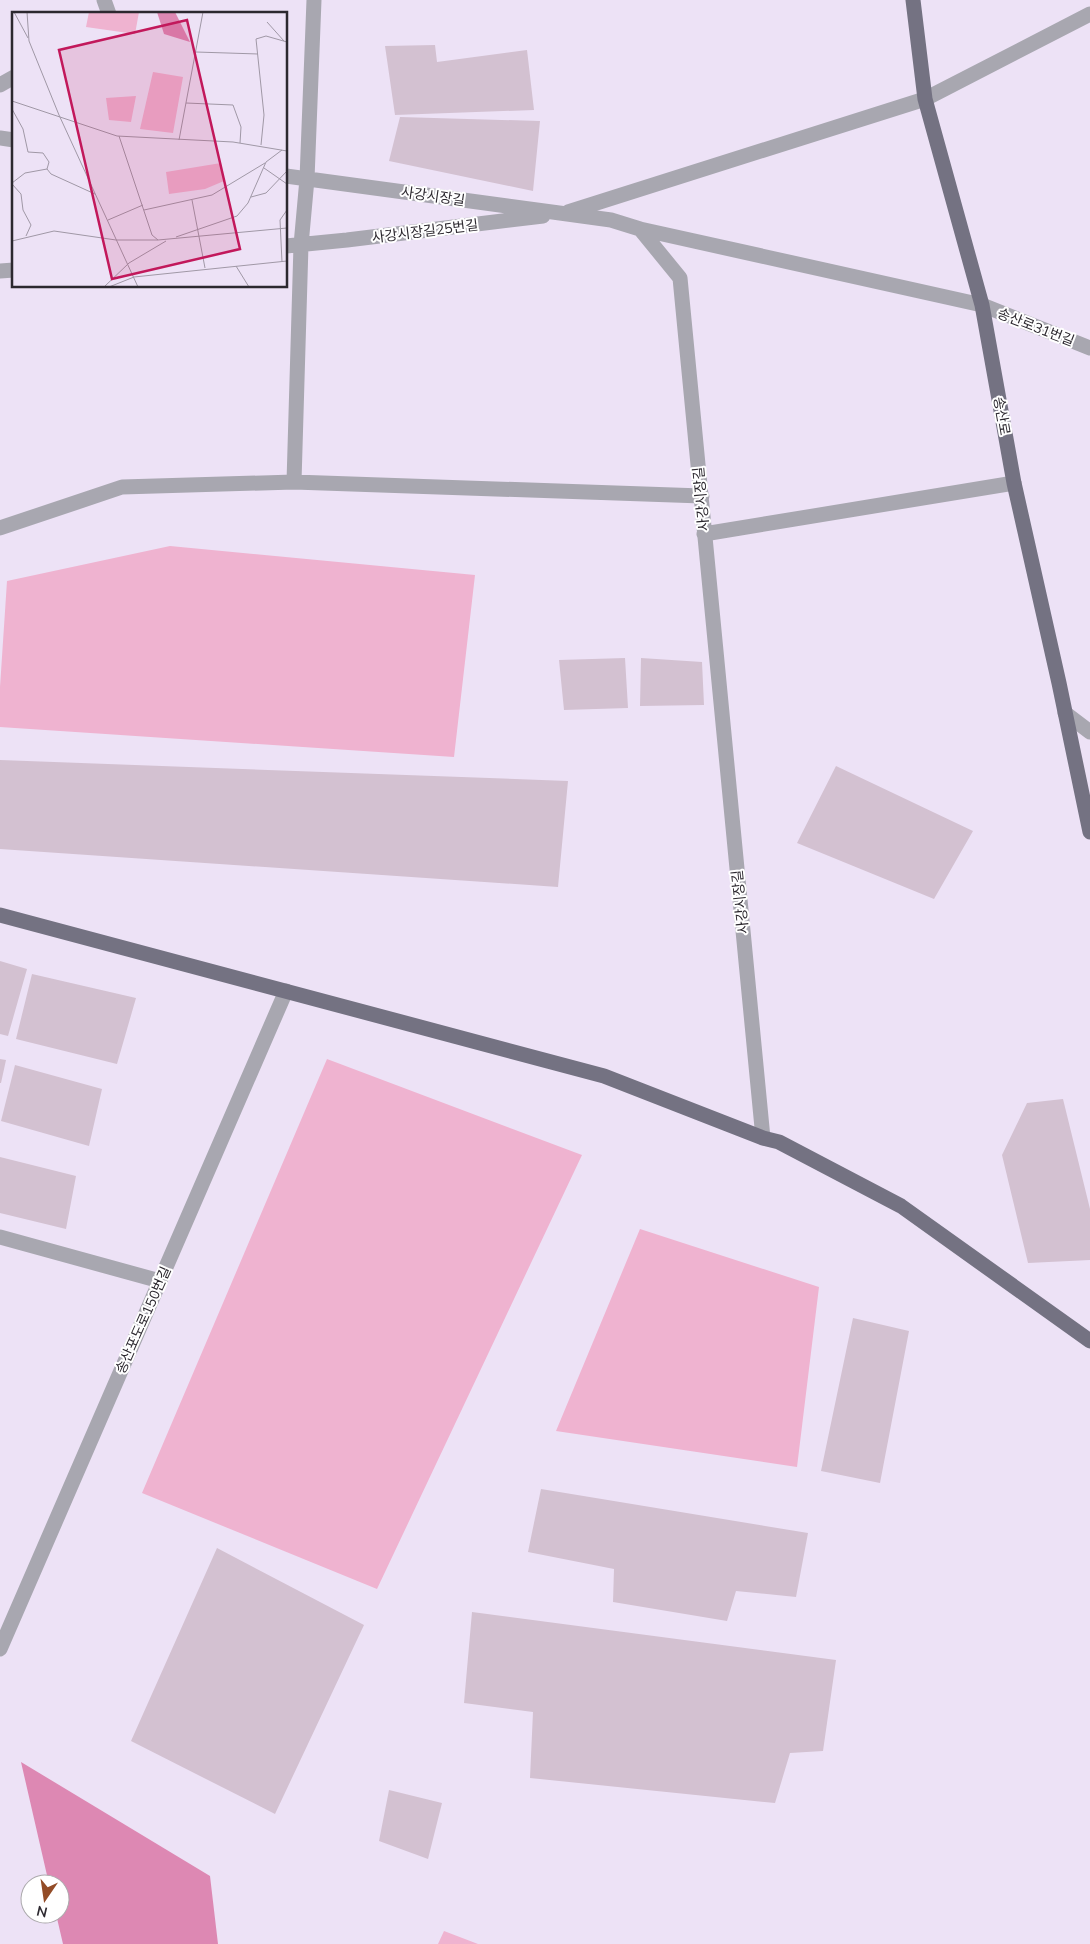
<svg xmlns="http://www.w3.org/2000/svg" width="1090" height="1944" viewBox="0 0 1090 1944" font-family="Mulish,'Noto Sans KR',sans-serif">
	<style>
		.green { fill: #efb3d0 }
		.forest { fill: #dd88b3 }
		.building { fill: #d3c1d1 }
		.lines { fill: none; stroke-linecap: round; stroke-linejoin: round }
		.minor { stroke: #a8a7b0; stroke-width: 15 }
		.major { stroke: #747282; stroke-width: 15 }
		.labels { text-anchor: middle; dominant-baseline: central; stroke-width: 4; stroke-linejoin: round; paint-order: stroke }
		.street-label { font-size: 14px; fill: #2c282f; stroke: #fff }
		.inset-road { fill: none; stroke: #a098a6; stroke-width: 1 }
		.view { fill: #c2185b; fill-opacity: 0.15; stroke: #c2185b; stroke-width: 2.5 }
		.inset-edge { fill: none; stroke: #2c282f; stroke-width: 2.5 }
	</style>
	<rect width="100%" height="100%" fill="#ede2f6"/>
	<!-- green -->
	<path class="green" d="M170,546L475,575L454,757L0,727V687L7,581Z
		M327,1059L582,1155L377,1589L142,1493Z
		M640,1229L819,1287L797,1467L556,1431Z
		M444,1931L478,1944H438Z"/>
	<!-- forest -->
	<path class="forest" d="M21,1762L210,1876L218,1944H63L56,1914H60V1884H49Z"/>
	<!-- building -->
	<path class="building" d="M435,45L437,62L527,50L534,110L395,115L385,46Z
		M400,117L540,121L533,191L389,161Z
		M625,658L628,708L564,710L559,660Z
		M641,658L702,662L704,705L640,706Z
		M0,760L568,781L558,887L0,849Z
		M836,766L973,831L934,899L797,843Z
		M0,961L27,969L8,1036L0,1034Z
		M32,974L136,998L117,1064L16,1039Z
		M0,1059L6,1060L1,1083H0Z
		M15,1065L102,1089L89,1146L1,1121Z
		M1063,1099L1090,1209V1260L1028,1263L1002,1155L1027,1103Z
		M0,1157L76,1176L66,1229L0,1213Z
		M853,1318L909,1331L880,1483L821,1471Z
		M541,1489L808,1533L796,1597L736,1591L727,1621L613,1602L614,1569L528,1552Z
		M217,1548L364,1625L275,1814L131,1741Z
		M472,1612L836,1660L823,1751L790,1753L775,1803L530,1778L533,1712L464,1703Z
		M389,1790L442,1803L428,1859L379,1841Z"/>
	<g class="lines">
		<!-- minor -->
		<path class="minor" d="M104,0L109,14
			M0,85L14,77
			M0,138L14,140
			M286,176L611,220L640,229L680,278L763,1138
			M568,212L925,99L1090,14
			M640,229L982,305L1090,348
			M286,246L347,240L543,216
			M0,271L14,270
			M294,482L301,245L307,179L314,0
			M0,528L122,487L294,482L702,496
			M704,534L1014,483
			M1065,713L1090,732
			M0,1237L160,1281
			M0,1649L286,991"/>
		<!-- major -->
		<path class="major" d="M913,0L925,99L982,305L1014,483L1059,683L1090,832
			M0,915L604,1076L763,1138L779,1142L901,1206L1090,1341"/>
	</g>
	<g class="labels">
		<!-- street labels -->
		<g class="street-label">
			<text transform="translate(433 196) rotate(8)">사강시장길</text>
			<text transform="translate(425 231) rotate(-7)">사강시장길25번길</text>
			<text transform="translate(1036 327) rotate(21)">송산로31번길</text>
			<text transform="translate(1002 416) rotate(80)">송산로</text>
			<text transform="translate(701 499) rotate(-95)">사강시장길</text>
			<text transform="translate(740 902) rotate(-96)">사강시장길</text>
			<text transform="translate(143 1320) rotate(-66)">송산포도로150번길</text>
		</g>
	</g>
	<!-- overview -->
	<g transform="translate(12 12)">
		<rect width="275" height="275" fill="#ede2f6"/>
		<path d="M77,0H127L123,22L74,15ZM141,60L171,65L161,121L128,117ZM124,84L119,110L97,108L94,86ZM209,151L212,169L193,177L157,182L154,160Z" fill="#efb3d0"/>
		<path d="M163,0L178,30L152,22L145,0Z" fill="#dd88b3"/>
		<path class="inset-road" d="M2,0L16,26M15,0L17,29L47,103L126,275M255,10L272,29M184,40L246,42M0,89L105,124L221,130L275,139M174,91L221,93L229,115L228,131M0,97L11,117L16,140L31,141L37,150L35,157M107,124L140,223L146,228L275,216M167,128L191,0M249,133L252,103L244,27L254,24L275,30M252,156L275,172M0,171L13,161L35,157L39,162L83,182M0,172L9,182L11,198L19,213L14,224M239,185L254,181L275,159M180,188L193,256M132,198L200,183L253,151M96,208L131,193M164,225L225,204L236,191L254,150L270,138M0,229L42,219L104,228H146M270,250L268,208L275,198M224,254L237,275M122,265L275,249M92,275L117,251L154,229M97,275L122,265"/>
		<path class="view" d="M175,8L228,237L100,267L47,38Z"/>
		<rect width="275" height="275" class="inset-edge"/>
	</g>
	<!-- north arrow -->
	<g transform="translate(45 1899) rotate(193)"><circle r="24" fill="#ffffff" stroke="#aba9ac"/>
	<path d="M0-4L9 19L0 12L-9 19Z" fill="#934c27"/>
	<text y="-8" font-size="14" font-weight="bold" text-anchor="middle" fill="#2c282f">N</text>
	</g>
</svg>
